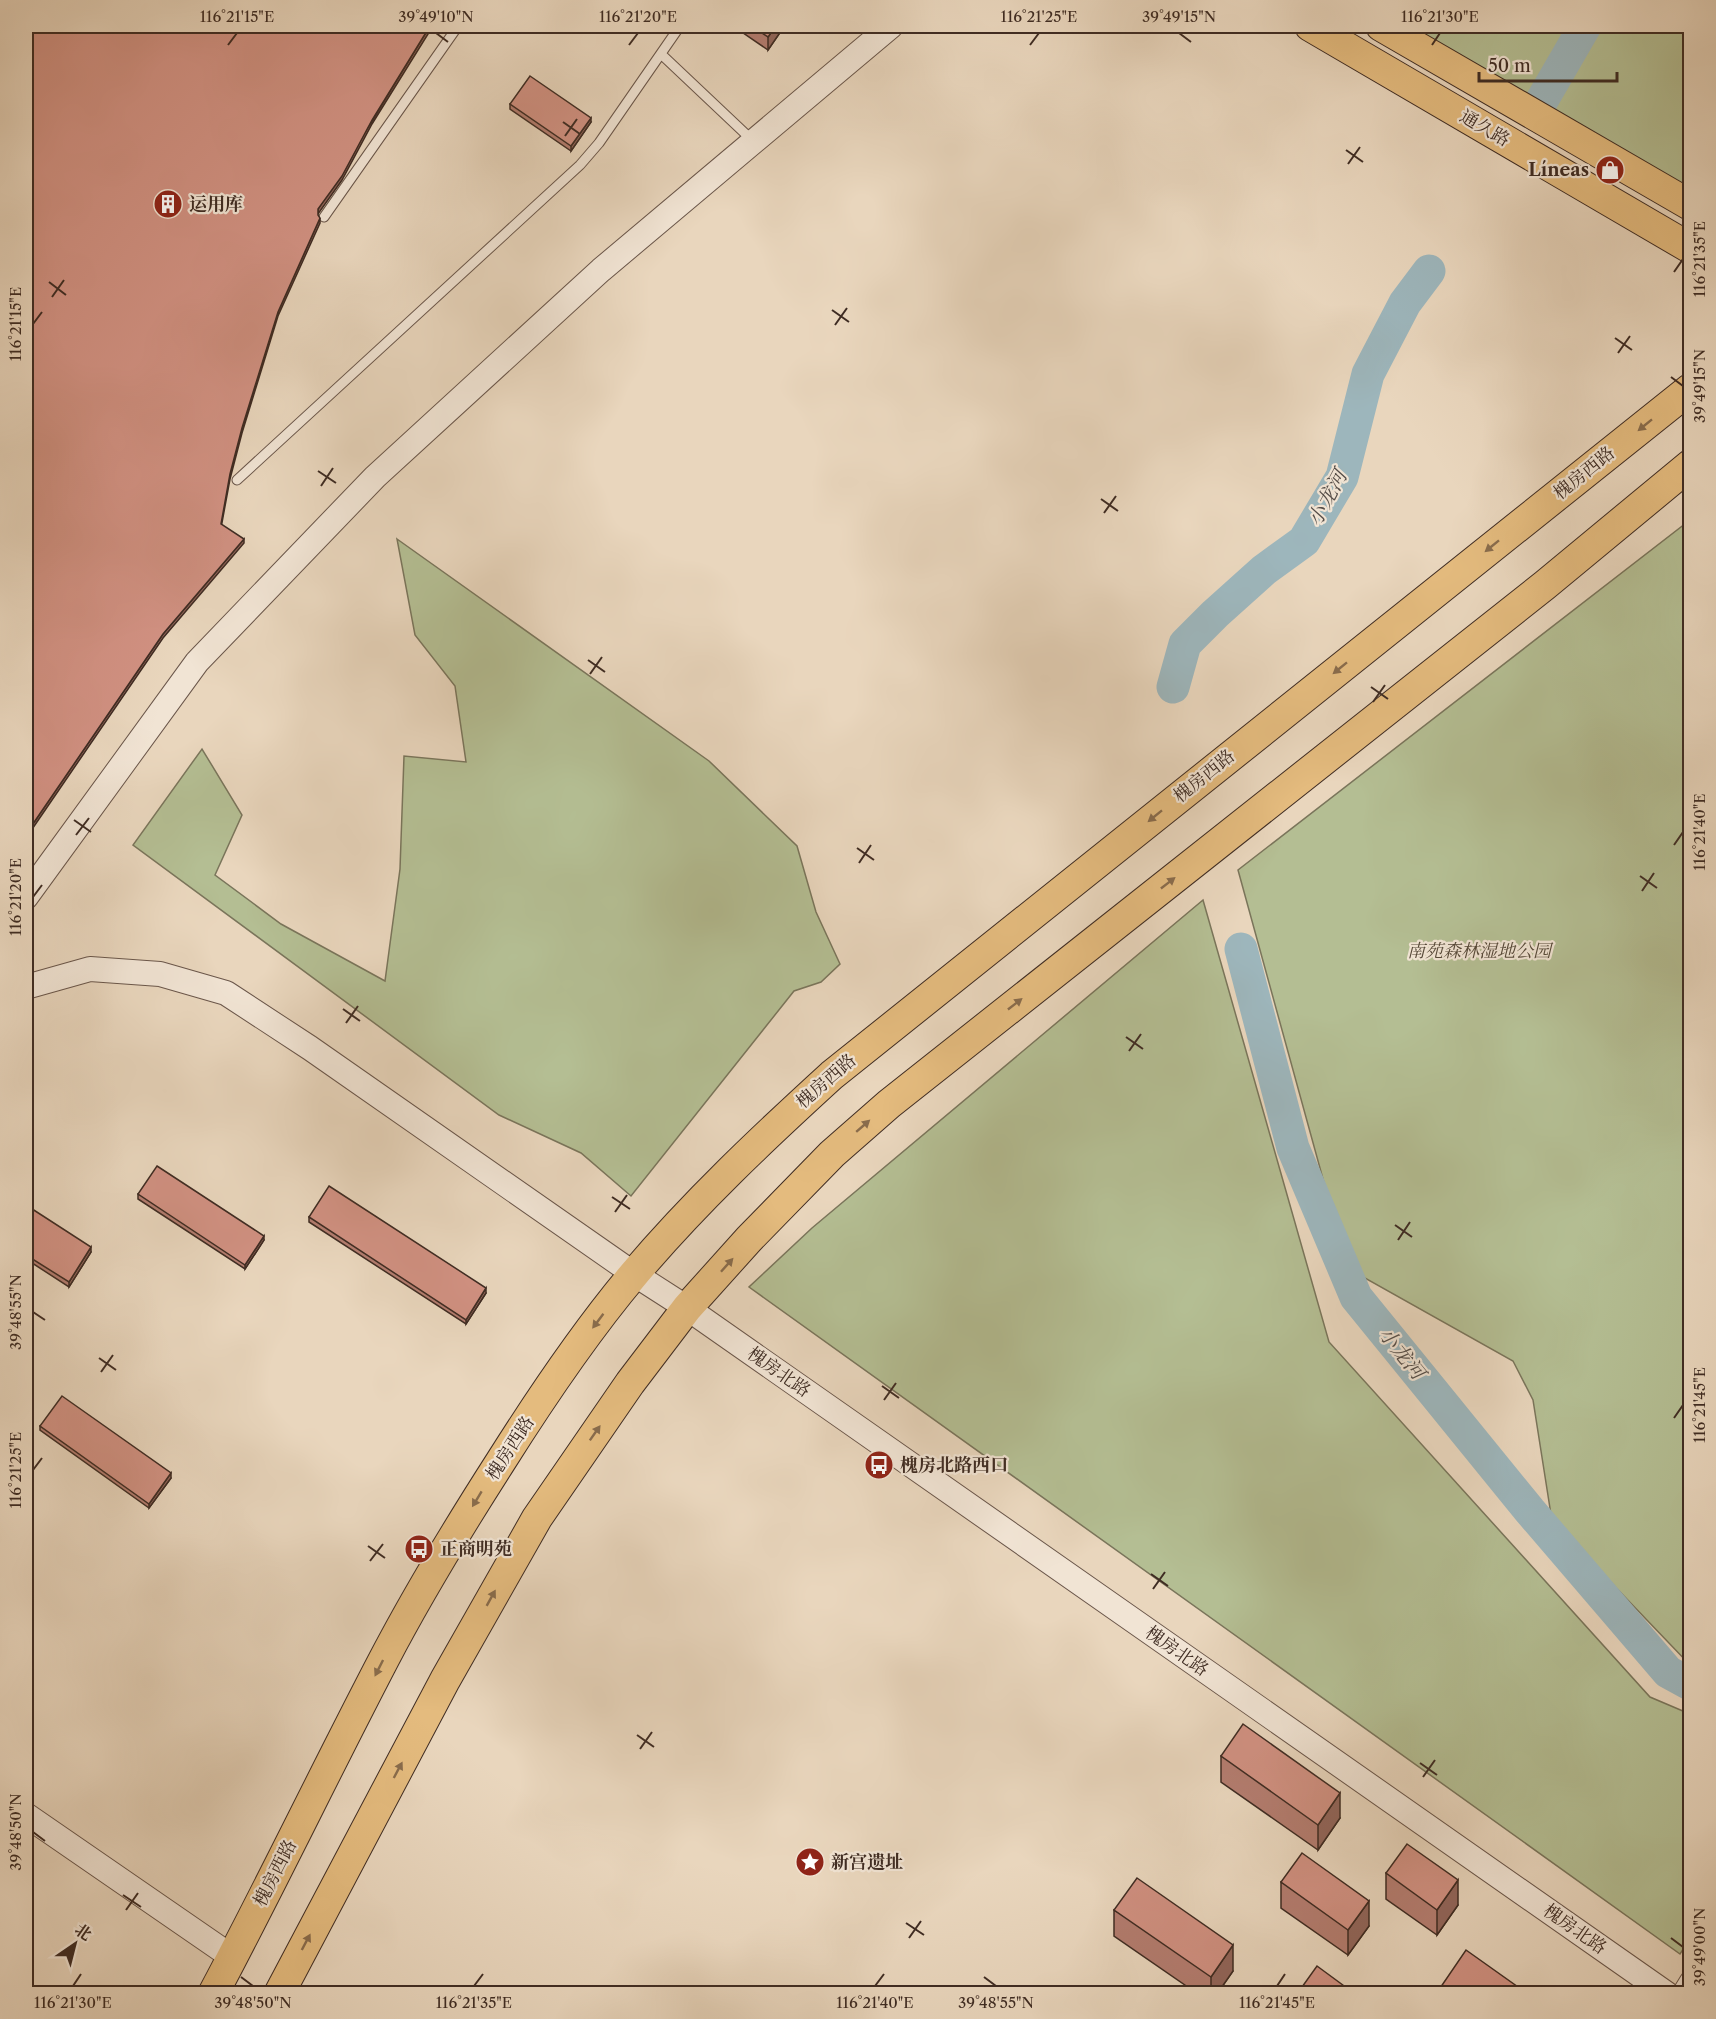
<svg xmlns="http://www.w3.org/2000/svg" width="1716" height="2019" viewBox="0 0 1716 2019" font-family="'Libre Caslon Text','Noto Serif SC',serif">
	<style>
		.green { fill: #b4be93; stroke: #7a755b; stroke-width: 1.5 }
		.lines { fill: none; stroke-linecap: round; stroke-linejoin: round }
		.river { stroke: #9db6bc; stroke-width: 33 }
		.service-casing { stroke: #6a564a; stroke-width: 11 }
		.minor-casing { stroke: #6a564a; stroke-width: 22 }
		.tertiary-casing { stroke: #6a564a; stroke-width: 26 }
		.primary-casing { stroke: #3f2c23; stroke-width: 32 }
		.service { stroke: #f1e4d4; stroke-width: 9 }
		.minor { stroke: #f1e4d4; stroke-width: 20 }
		.tertiary { stroke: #f1e4d4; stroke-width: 24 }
		.primary { stroke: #e4bb7e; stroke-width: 30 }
		.wall { fill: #b47d70; stroke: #3f2c23; stroke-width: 1.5 }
		.shaded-wall { fill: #92665b; stroke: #3f2c23; stroke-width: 1.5 }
		.building { fill: #d19182; stroke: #3f2c23; stroke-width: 1.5 }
		.oneway { fill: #896c4c }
		.ticks { fill: none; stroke: #3f2c23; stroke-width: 2 }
		.labels { text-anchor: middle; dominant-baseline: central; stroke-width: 4.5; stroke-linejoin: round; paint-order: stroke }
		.street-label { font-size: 18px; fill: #3f2c23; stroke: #f1e4d4 }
		.poi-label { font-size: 18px; font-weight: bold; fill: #3f2c23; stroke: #f1e4d4; text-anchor: start }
		.park-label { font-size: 18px; font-style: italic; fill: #564939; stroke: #f1e4d4 }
		.water-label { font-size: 20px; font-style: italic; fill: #564e49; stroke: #f1e4d4 }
		.neatline { fill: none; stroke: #3f2c23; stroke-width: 2 }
		.ticks-label { font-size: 15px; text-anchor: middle; fill: #3f2c23 }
	</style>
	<rect width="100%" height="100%" fill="#e9d6bd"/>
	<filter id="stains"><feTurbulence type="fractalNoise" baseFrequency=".00333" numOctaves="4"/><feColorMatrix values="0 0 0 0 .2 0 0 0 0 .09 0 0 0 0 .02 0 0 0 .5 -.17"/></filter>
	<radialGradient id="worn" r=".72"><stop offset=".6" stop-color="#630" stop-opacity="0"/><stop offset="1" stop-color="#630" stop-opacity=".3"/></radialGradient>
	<!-- green -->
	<path class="green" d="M1408,26H1690V192Z
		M1690,520V1665L1552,1521L1533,1400L1513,1361L1363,1277L1337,1230L1238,870Z
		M397,539L709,761L797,846L816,912L840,964L821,982L794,991L631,1196L581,1153L499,1115L133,845L202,749L242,815L215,875L281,924L385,981L400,869L404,756L466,762L455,686L415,635Z
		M1203,900L1329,1342L1650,1697L1690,1714V1939L1680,1954L749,1287L812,1228Z"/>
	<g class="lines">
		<!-- river -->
		<path class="river" d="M1537,109L1585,26
			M1173,687L1185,644L1215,614L1264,570L1304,541L1342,477L1368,374L1405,303L1429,271
			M1241,949L1293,1148L1356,1297L1530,1511L1668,1672L1690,1684"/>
		<!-- service casing -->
		<g class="service-casing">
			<path id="service" d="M661,54L752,140
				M324,217L458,26
				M237,480L580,165L599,143L680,26"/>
		</g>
		<!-- minor casing -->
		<g class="minor-casing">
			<path id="minor" d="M1682,1994L1690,1981"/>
		</g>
		<!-- tertiary casing -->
		<g class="tertiary-casing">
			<path id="tertiary" d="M26,897L197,662L375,477L601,270L891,26
				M26,987L90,969L160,974L226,993L310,1048L634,1274L687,1308L1667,1994
				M26,1815L232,1957"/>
		</g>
		<!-- primary casing -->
		<g class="primary-casing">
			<path id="primary" d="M1310,26L1690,248
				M1381,26L1690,205
				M213,1994C272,1883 326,1770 384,1659C419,1592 460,1525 501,1461C542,1396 585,1332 634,1274C695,1202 763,1138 832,1075L1690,389
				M279,1994L445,1680L537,1518L630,1383L687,1308L749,1239L832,1154L889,1104L1545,585L1690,465"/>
		</g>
		<!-- service -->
		<use href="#service" class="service"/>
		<!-- minor -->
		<use href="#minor" class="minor"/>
		<!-- tertiary -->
		<use href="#tertiary" class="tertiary"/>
		<!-- primary -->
		<use href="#primary" class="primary"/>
	</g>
	<!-- wall -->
	<path class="wall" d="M733,26H779V34L768,50Z
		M510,104L591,122L571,151L510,109Z
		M138,1194L264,1240L245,1269L138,1199Z
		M26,1205L91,1252L69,1287L26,1259Z
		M309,1217L486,1293L466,1324L309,1222Z
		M40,1426L171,1478L149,1508L40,1430Z
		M1221,1756L1340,1818L1318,1850L1221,1782Z
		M1386,1873L1458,1905L1437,1935L1386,1899Z
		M1281,1882L1369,1926L1348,1955L1281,1908Z
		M1114,1910L1233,1971L1217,1994H1198L1114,1936Z"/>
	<!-- shaded-wall -->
	<path class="shaded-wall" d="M430,26H433L372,124L342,180L318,214V209Z
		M776,26H779V34L768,50V37Z
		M591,118V122L571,151V146Z
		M320,218V223L278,316L242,433L230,479L221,528L230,474L242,428L278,312Z
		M244,539V543L163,638L26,838V834L163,634Z
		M264,1236V1240L245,1269V1265Z
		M91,1247V1252L69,1287V1282Z
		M486,1288V1293L466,1324V1320Z
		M171,1473V1478L149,1508V1504Z
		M33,1665V1670L26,1680V1676Z
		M1340,1793V1818L1318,1850V1825Z
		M1458,1880V1905L1437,1935V1910Z
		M1369,1901V1926L1348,1955V1930Z
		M1233,1945V1971L1217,1994H1211V1977Z"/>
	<!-- building -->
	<path class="building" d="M26,26H430L372,120L342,176L318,209V215L320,218L278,312L242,428L230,474L221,524L244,539L163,634L26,834Z
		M751,26H776L768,37Z
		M530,76L591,118L571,146L510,104Z
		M157,1166L264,1236L245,1265L138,1194Z
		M329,1186L486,1288L466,1320L309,1217Z
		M26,1205L91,1247L69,1282L26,1255Z
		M62,1396L171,1473L149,1504L40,1426Z
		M26,1660L33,1665L26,1676Z
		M1243,1724L1340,1793L1318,1825L1221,1756Z
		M1407,1844L1458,1880L1437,1910L1386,1873Z
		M1302,1853L1369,1901L1348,1930L1281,1882Z
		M1137,1878L1233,1945L1211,1977L1114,1910Z
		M1466,1950L1528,1994H1436Z
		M1317,1966L1355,1994H1297Z"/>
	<!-- one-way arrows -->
	<defs><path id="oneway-solid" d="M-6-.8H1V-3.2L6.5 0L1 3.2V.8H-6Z" transform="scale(1.5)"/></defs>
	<g class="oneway">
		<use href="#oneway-solid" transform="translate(1645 425) rotate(141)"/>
		<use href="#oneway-solid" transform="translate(1492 546) rotate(141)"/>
		<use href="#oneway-solid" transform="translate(1340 668) rotate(141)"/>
		<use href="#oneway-solid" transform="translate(1155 816) rotate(141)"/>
		<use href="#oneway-solid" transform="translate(1168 883) rotate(-38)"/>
		<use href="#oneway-solid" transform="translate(1015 1004) rotate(-38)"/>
		<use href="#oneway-solid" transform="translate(863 1126) rotate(-41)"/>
		<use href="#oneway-solid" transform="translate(727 1265) rotate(-48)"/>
		<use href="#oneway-solid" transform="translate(598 1321) rotate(127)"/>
		<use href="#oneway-solid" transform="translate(595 1433) rotate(-55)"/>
		<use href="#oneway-solid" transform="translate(477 1499) rotate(121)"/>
		<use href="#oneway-solid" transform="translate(491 1598) rotate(-61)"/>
		<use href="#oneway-solid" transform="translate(379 1668) rotate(117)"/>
		<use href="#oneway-solid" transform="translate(398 1770) rotate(-62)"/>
		<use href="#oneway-solid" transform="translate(306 1942) rotate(-62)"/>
	</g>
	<!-- ticks -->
	<path class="ticks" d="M436,33L448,42M1179,33L1191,42M228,45L237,33M629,45L638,33M1030,45L1039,33M1432,45L1440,33M563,122L580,134M565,136L577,119M1346,150L1363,162M1348,164L1360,147M1674,272L1683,259M49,282L66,295M52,297L64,280M832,310L849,322M33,324L42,312M835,325L847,308M1615,338L1632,350M1618,353L1630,336M1671,377L1683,386M318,471L336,483M321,486L333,468M1101,499L1118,511M1104,513L1116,496M588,660L605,672M590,674L602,657M1371,687L1388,699M1373,702L1385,685M74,820L91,832M76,835L89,818M1674,845L1683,832M857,848L874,860M859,863L871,845M1640,876L1657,888M1642,891L1654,873M33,897L42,885M343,1009L360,1021M346,1023L358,1006M1126,1037L1143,1049M1129,1051L1141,1034M612,1197L630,1209M615,1212L627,1195M1395,1225L1412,1237M1398,1240L1410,1222M33,1312L45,1320M99,1358L116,1370M101,1372L113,1355M882,1386L899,1398M884,1400L896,1383M1674,1418L1683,1405M33,1470L42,1458M368,1546L385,1558M370,1561L383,1544M1151,1574L1168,1586M1153,1589L1165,1572M637,1735L654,1747M640,1749L652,1732M1420,1763L1437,1775M1423,1777L1435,1760M33,1832L45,1841M123,1895L141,1907M126,1910L138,1893M906,1923L924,1935M909,1938L921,1921M1671,1938L1683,1947M241,1977L253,1986M984,1977L996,1986M73,1986L81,1974M474,1986L483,1974M875,1986L884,1974M1277,1986L1285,1974"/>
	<!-- icons -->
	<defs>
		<g id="shop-disc" transform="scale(1.5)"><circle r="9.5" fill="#8f2418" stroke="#f1e4d4"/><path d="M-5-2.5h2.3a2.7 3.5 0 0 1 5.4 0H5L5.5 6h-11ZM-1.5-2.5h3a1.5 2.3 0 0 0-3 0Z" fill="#fff"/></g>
		<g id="building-disc" transform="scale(1.5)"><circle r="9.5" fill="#8f2418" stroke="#f1e4d4"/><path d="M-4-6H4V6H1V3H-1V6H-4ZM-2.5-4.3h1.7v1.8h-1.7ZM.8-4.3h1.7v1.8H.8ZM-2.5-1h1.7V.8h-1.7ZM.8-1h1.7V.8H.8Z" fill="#fff"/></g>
		<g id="bus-disc" transform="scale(1.5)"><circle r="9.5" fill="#8f2418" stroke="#f1e4d4"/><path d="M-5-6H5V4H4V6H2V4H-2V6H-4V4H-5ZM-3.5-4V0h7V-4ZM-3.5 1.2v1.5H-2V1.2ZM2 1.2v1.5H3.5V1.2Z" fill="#fff"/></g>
		<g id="sight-disc" transform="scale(1.5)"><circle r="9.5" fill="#8f2418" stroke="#f1e4d4"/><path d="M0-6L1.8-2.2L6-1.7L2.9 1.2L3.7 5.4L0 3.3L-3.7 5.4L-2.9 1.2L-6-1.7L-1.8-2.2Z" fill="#fff"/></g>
	</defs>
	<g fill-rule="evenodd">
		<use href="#shop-disc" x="1610" y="170"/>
		<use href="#building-disc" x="168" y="204"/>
		<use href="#bus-disc" x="879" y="1465"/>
		<use href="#bus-disc" x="419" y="1549"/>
		<use href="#sight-disc" x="810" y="1862"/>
	</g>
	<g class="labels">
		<!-- street labels -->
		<g class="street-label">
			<text transform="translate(1485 128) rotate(30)">通久路</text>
			<text transform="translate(1584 473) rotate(-39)">槐房西路</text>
			<text transform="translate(1204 776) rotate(-39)">槐房西路</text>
			<text transform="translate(826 1081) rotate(-41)">槐房西路</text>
			<text transform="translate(779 1372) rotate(35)">槐房北路</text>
			<text transform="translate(510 1448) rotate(-57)">槐房西路</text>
			<text transform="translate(1177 1651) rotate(35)">槐房北路</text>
			<text transform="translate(275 1873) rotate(-63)">槐房西路</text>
			<text transform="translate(1575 1929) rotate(35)">槐房北路</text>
		</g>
		<!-- poi labels -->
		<g class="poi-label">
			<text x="1589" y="170" text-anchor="end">Líneas</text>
			<text x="189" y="204">运用库</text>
			<text x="900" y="1465">槐房北路西口</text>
			<text x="440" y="1549">正商明苑</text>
			<text x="831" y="1862">新宫遗址</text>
		</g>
		<!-- park labels -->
		<g class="park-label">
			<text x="1479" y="951">南苑森林湿地公园</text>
		</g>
		<!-- water labels -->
		<g class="water-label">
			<text transform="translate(1327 498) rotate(-62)">小龙河</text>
			<text transform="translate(1402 1353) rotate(51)">小龙河</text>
		</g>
	</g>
	<!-- margin -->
	<rect width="1716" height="2019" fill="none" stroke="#e9d6bd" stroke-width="66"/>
	<!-- north arrow -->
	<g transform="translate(75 1944) rotate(35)" stroke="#f1e4d4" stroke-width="4.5" paint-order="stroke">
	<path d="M0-4.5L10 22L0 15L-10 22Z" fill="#3f2c23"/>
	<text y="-9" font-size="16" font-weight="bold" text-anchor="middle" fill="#3f2c23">北</text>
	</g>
	<!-- scale -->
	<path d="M1479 72v9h138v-9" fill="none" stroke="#3f2c23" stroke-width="3"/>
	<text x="1488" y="72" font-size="18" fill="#3f2c23" stroke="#f1e4d4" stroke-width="4.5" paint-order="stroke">50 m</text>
	<rect x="33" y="33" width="1650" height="1953" class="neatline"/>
	<g class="ticks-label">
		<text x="237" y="22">116°21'15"E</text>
		<text x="436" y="22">39°49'10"N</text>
		<text x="638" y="22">116°21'20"E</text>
		<text x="1039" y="22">116°21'25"E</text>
		<text x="1179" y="22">39°49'15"N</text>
		<text x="1440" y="22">116°21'30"E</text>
		<text transform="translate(1700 259) rotate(-90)" y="5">116°21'35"E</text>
		<text transform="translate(16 324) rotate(-90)" y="5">116°21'15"E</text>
		<text transform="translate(1700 386) rotate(-90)" y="5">39°49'15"N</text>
		<text transform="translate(1700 832) rotate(-90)" y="5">116°21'40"E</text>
		<text transform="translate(16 897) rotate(-90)" y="5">116°21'20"E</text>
		<text transform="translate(16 1312) rotate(-90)" y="5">39°48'55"N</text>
		<text transform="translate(1700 1405) rotate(-90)" y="5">116°21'45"E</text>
		<text transform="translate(16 1470) rotate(-90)" y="5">116°21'25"E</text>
		<text transform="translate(16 1832) rotate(-90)" y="5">39°48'50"N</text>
		<text transform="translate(1700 1947) rotate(-90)" y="5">39°49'00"N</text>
		<text x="73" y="2008">116°21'30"E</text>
		<text x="253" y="2008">39°48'50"N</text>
		<text x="474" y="2008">116°21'35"E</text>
		<text x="875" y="2008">116°21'40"E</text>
		<text x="996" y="2008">39°48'55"N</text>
		<text x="1277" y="2008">116°21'45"E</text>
	</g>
	<rect width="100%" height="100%" filter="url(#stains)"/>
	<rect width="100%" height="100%" fill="url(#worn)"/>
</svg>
